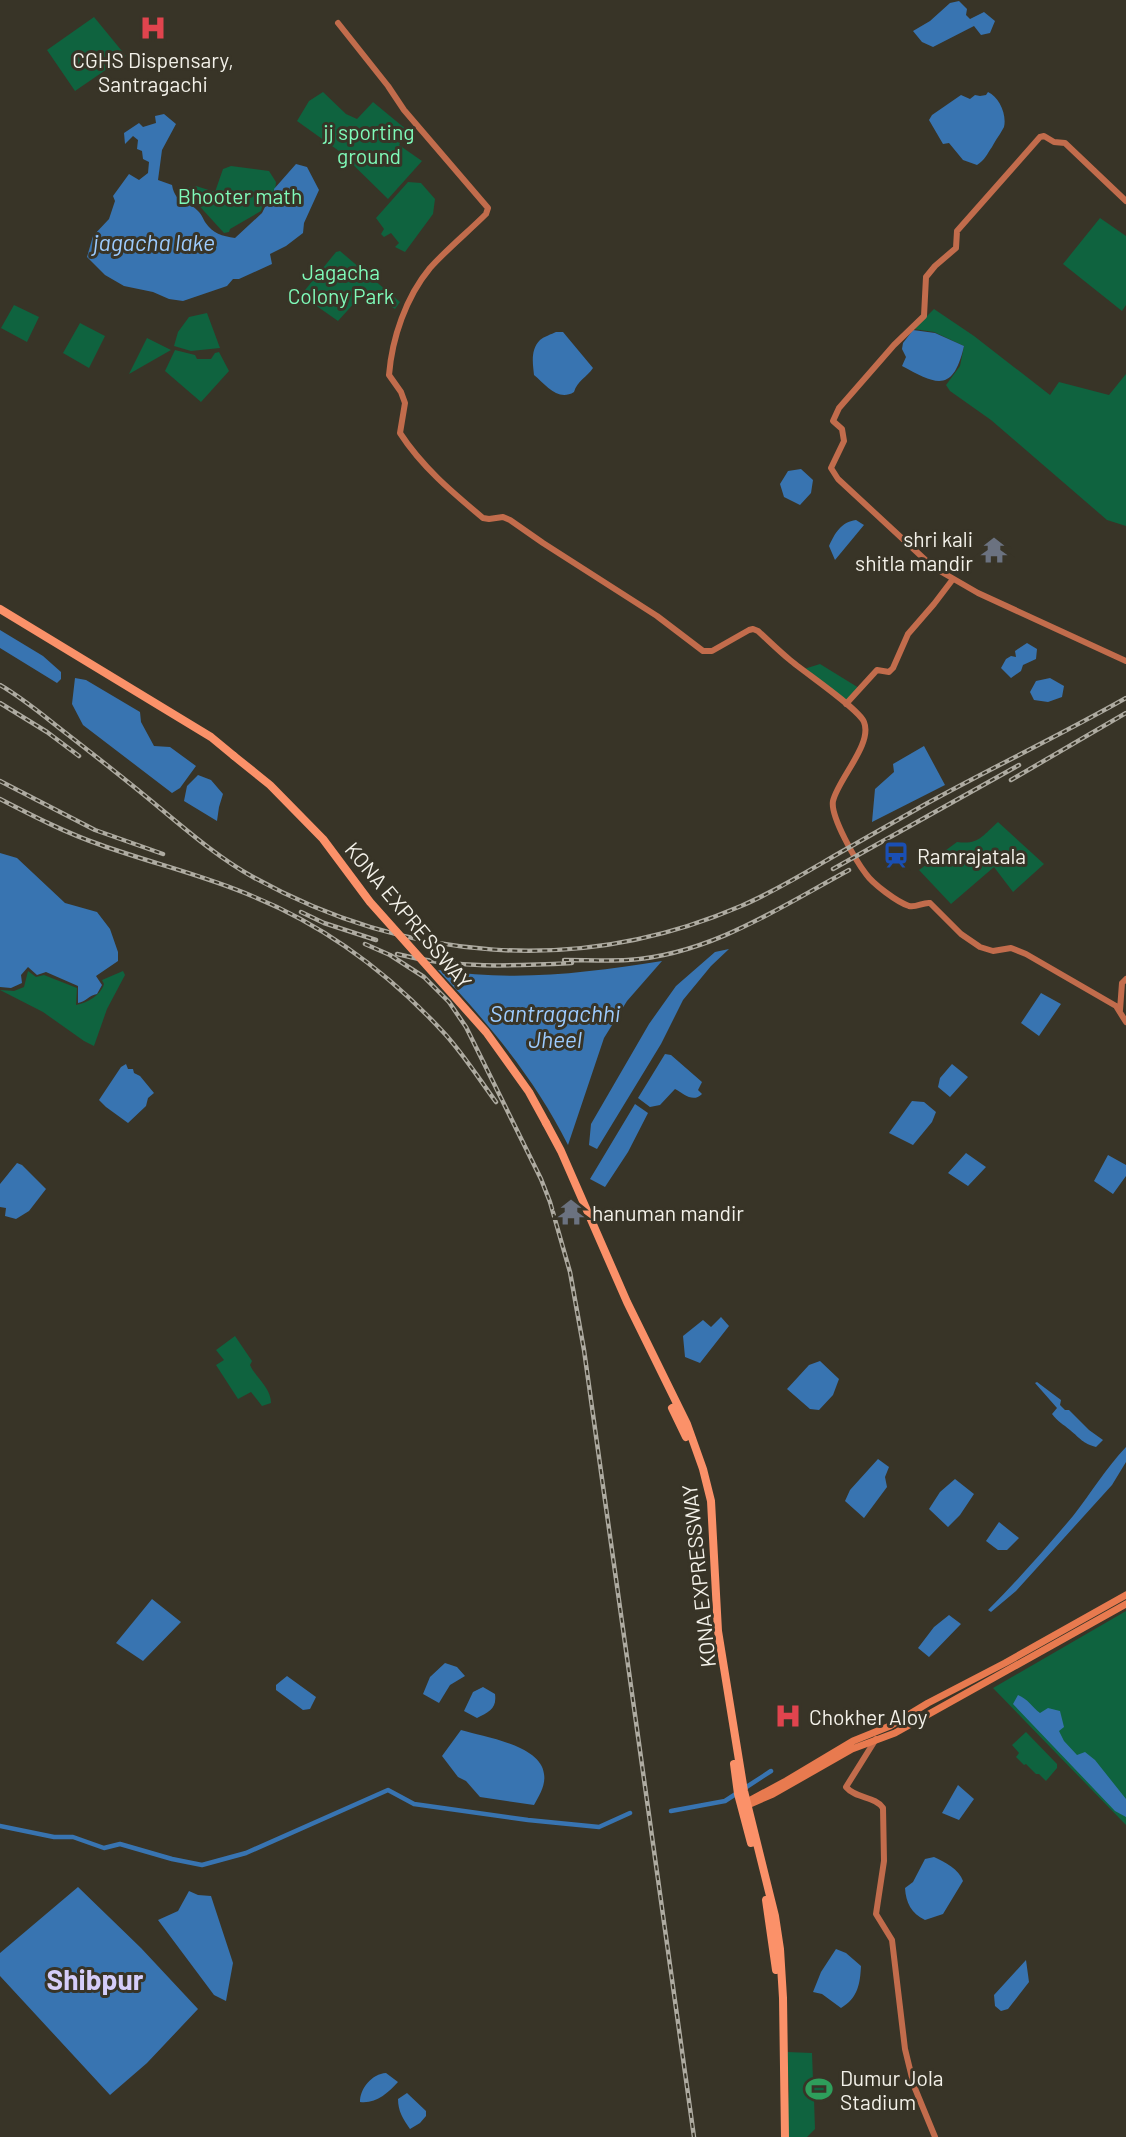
<svg xmlns="http://www.w3.org/2000/svg" width="1126" height="2137" viewBox="0 0 1126 2137" font-family="Barlow,sans-serif">
	<style>
		.green { fill: #0f633f }
		.water { fill: #3874b1 }
		.lines { fill: none; stroke-linecap: round; stroke-linejoin: round }
		.canal { stroke: #3874b1; stroke-width: 4.5 }
		.secondary { stroke: #c26c4c; stroke-width: 6 }
		.primary { stroke: #e87a4f; stroke-width: 7 }
		.highway { stroke: #fb9169; stroke-width: 8 }
		.rail-casing { stroke: #aeaba1; stroke-width: 4.5 }
		.rail { stroke: #383427; stroke-width: 2; stroke-dasharray: 5; stroke-linecap: butt }
		.highway-bridge { stroke: #fb9169; stroke-width: 8 }
		.labels { text-anchor: middle; dominant-baseline: central; stroke-width: 6; stroke-linejoin: round; paint-order: stroke }
		.poi-label { font-size: 21px; fill: #f3f1e9; stroke: #383427; text-anchor: start }
		.park-label { font-size: 21px; fill: #7ffab9; stroke: #383427 }
		.street-label { font-size: 21px; fill: #f3f1e9; stroke: #383427 }
		.water-label { font-size: 23px; font-style: italic; fill: #9dcbfe; stroke: #383427 }
		.district-label { font-size: 28px; font-weight: bold; fill: #d5cdf9; stroke: #383427 }
	</style>
	<rect width="100%" height="100%" fill="#383427"/>
	<!-- green -->
	<path class="green" d="M94,17L126,56L75,91L47,50Z
		M323,92L346,114L357,119L373,102L407,130L399,145L422,161L388,199L339,151L297,121L309,101Z
		M231,166L269,171L276,182L275,192L267,203H263L261,211L230,229L229,232L224,233L183,188L196,186L215,192L223,169Z
		M408,182L421,183L435,199L433,214L405,252L395,247L399,243L391,233L384,237L381,234L384,229L376,218Z
		M1100,218L1126,236V305L1122,311L1063,264Z
		M340,251L400,302L395,309L366,290L338,321L301,295L336,252Z
		M14,305L39,317L27,342L1,328Z
		M934,309L974,336L1050,395L1059,382L1109,395L1126,374V526L1107,520L991,420L950,391L946,385L960,366L964,346L934,332L914,329Z
		M207,313L220,348L191,351L174,346L178,332L189,317Z
		M80,323L105,336L89,368L63,353Z
		M147,338L171,350L129,374Z
		M175,350L195,355L197,359H211L215,353L219,352L229,371L201,402L165,371Z
		M820,664L859,688L846,702L804,669Z
		M998,822L1044,864L1013,892L994,867L951,904L919,870L957,842C979,845 982,836 998,822Z
		M28,971L36,977L44,975L77,988L76,1005C87,1003 101,995 104,984L102,980L123,971L125,975L107,1009L94,1046L84,1041L43,1012L0,990L14,991L24,987Z
		M235,1336L252,1361L250,1365C256,1378 271,1388 271,1403L262,1406L251,1392L238,1399L216,1365L224,1360L216,1350Z
		M1126,1611V1825L993,1688Z
		M1026,1732L1057,1764V1768L1046,1781L1039,1774H1036L1026,1764L1024,1765L1016,1757L1019,1753L1012,1745Z
		M787,2052L812,2053L813,2080H824V2099H814L815,2129L807,2137H786L789,2089Z"/>
	<!-- water -->
	<path class="water" d="M959,1L967,9L966,15L970,19L984,12L995,21L990,33L981,35L974,26L933,47L922,42L913,31L930,21L950,3Z
		M988,92C999,97 1007,114 1004,127C1001,133 995,141 992,147C987,154 985,160 977,165L963,160L949,143L943,144L929,120L932,115L961,95L970,99L975,95L980,96L986,95Z
		M164,114L176,124L162,150L158,180L172,185C176,206 189,200 199,212C202,215 203,219 205,222C213,234 222,236 235,238L262,213L267,203L275,198L274,189L296,164L307,167L319,190L304,223L303,233L286,246L270,254L272,264L239,279H233L227,286L183,301L169,299L153,292L124,286L105,275L87,257L93,236L109,219L115,201L113,196L129,174L139,180L148,173L149,162L143,159L142,151L137,149L138,140L133,136L125,144L124,133L139,123L143,127L156,123L155,116Z
		M913,330L935,333L964,346C953,393 937,385 902,366L906,357L902,349L903,343Z
		M556,332H563L593,368C587,377 577,381 574,392C558,402 546,385 534,375C533,364 530,350 540,340C543,337 552,334 556,332Z
		M801,469L813,480L811,493L800,505L784,497L780,484L788,471Z
		M856,520L864,525L835,560L829,546C835,533 841,522 856,520Z
		M0,630L43,656L61,672V679L57,683L0,648Z
		M1027,643L1037,649L1036,659L1023,665L1021,671L1011,678L1001,668L1006,659L1011,656L1016,657L1015,651Z
		M75,678L86,680L140,712L141,722L154,746L170,747L196,766L180,788L172,793L83,725L72,704Z
		M1050,678L1064,686L1062,697L1048,702L1034,700L1030,692L1036,681Z
		M924,746L945,785L872,822L875,789L894,772L893,764Z
		M198,775L211,780L223,794L219,807L217,821L184,801L187,786Z
		M0,853L17,858L65,903L97,912L110,929L118,952V961L96,976L102,985L97,994C89,995 86,1002 78,1003V986L46,972L37,975L28,967L21,975L22,983L11,988L0,987Z
		M729,949L711,966L683,1000L661,1044L597,1149L589,1145L591,1124L649,1024L676,986L715,952Z
		M662,961L627,1001L604,1038L568,1145C535,1079 489,1024 438,970C518,982 584,973 662,961Z
		M1041,993L1061,1004L1039,1036L1021,1023Z
		M665,1054L671,1055L702,1082L698,1090L702,1094C693,1103 684,1094 675,1089L660,1105L650,1107L638,1098Z
		M126,1064L128,1069H133L134,1073L140,1076L154,1093L148,1098L146,1106L128,1123L106,1107L99,1100L121,1067Z
		M952,1064L968,1077L950,1097L938,1087L940,1078Z
		M912,1101L924,1102L936,1112L932,1122L913,1145L889,1133Z
		M635,1104L648,1113L628,1152L605,1187L590,1179Z
		M966,1153L986,1167L968,1186L948,1173Z
		M1108,1155L1126,1165V1176L1113,1194L1094,1181Z
		M17,1163L22,1165L46,1189L29,1211L16,1219L5,1216L6,1208L0,1207V1184Z
		M721,1317L729,1326L700,1363L685,1357L683,1336L703,1320L711,1327Z
		M820,1361L839,1379L833,1395L819,1410L810,1409L787,1389L809,1365Z
		M1037,1382L1061,1400L1060,1405L1065,1410H1069L1089,1430L1103,1440L1096,1447C1082,1443 1081,1439 1070,1430C1063,1424 1058,1422 1052,1414L1057,1408L1035,1383Z
		M1126,1447V1462L1112,1485L1016,1591L991,1612L988,1610C1018,1580 1046,1548 1073,1516C1091,1493 1106,1468 1126,1447Z
		M878,1459L889,1467L885,1477L887,1487L864,1518L845,1501L850,1490Z
		M955,1479L974,1494L960,1515L948,1527L929,1509L940,1492Z
		M999,1522L1019,1538L1007,1550H998L986,1541Z
		M152,1599L181,1622L143,1661L116,1643Z
		M949,1615L961,1624L929,1657L918,1648L934,1627Z
		M445,1663L457,1667L465,1676L450,1685L439,1703L423,1694L430,1677Z
		M287,1676L316,1697L310,1709L303,1710L276,1690V1685Z
		M483,1687L495,1694C497,1709 489,1712 477,1718L464,1711L473,1692Z
		M1018,1695C1028,1699 1032,1707 1040,1713L1048,1708L1060,1711L1064,1727L1059,1731L1064,1741L1077,1755L1085,1752L1095,1760L1126,1799V1817L1115,1811L1013,1704Z
		M461,1730C484,1737 541,1745 544,1774C546,1785 539,1796 534,1805L480,1797L466,1781L458,1777L442,1756Z
		M958,1785L974,1799L959,1820L942,1813Z
		M934,1857C945,1862 959,1869 963,1881L943,1914L925,1920C911,1913 906,1903 905,1888L913,1882L925,1859Z
		M78,1887L141,1948L198,2009L147,2063L110,2095L0,1976V1953Z
		M189,1891L198,1895L211,1896L233,1963L226,2001L214,1995L158,1920L178,1911Z
		M836,1949L846,1953L861,1966C860,1984 858,1998 841,2008L822,1994L813,1992L821,1972Z
		M1026,1960L1029,1982L1008,2009L1001,2011L995,2006L994,1995Z
		M386,2073L398,2082C388,2093 376,2104 360,2102C360,2088 372,2074 386,2073Z
		M407,2093L426,2111V2116L420,2123L410,2129C403,2119 398,2111 398,2099Z"/>
	<g class="lines">
		<!-- canal -->
		<path class="canal" d="M671,1811L725,1801L771,1771
			M0,1826L54,1837H73L104,1848L120,1844L172,1859L202,1865L246,1853L388,1790L414,1804L528,1820L599,1827L630,1813"/>
		<!-- secondary -->
		<path class="secondary" d="M338,23L388,86L404,110L488,208L486,214C468,232 447,249 430,268C406,297 392,338 389,375L401,392L405,403L400,433C422,467 452,492 483,518L489,519L503,517L510,520L543,543L657,616L703,651H712L749,630L753,629L758,631C769,641 779,651 790,660C804,672 859,709 864,722C873,744 838,779 833,801C830,816 856,861 866,874C873,884 897,902 909,906C916,908 923,902 930,903L961,934L980,947L993,951L1011,948L1026,954L1116,1006L1126,1022
			M1126,201L1065,143L1054,142L1044,136L1040,137L957,231L956,248L935,266L926,277L924,316L894,345L839,408L833,421L842,429L844,441L831,468L838,479L933,567L978,593L1126,661
			M846,704L877,670L889,672L893,668L908,634L934,604L953,579
			M1120,1010L1122,983L1126,979
			M876,1739L846,1787C856,1799 875,1796 883,1808L884,1861L876,1914L892,1940L905,2049L914,2086L935,2137"/>
		<!-- primary -->
		<path class="primary" d="M745,1803L786,1781L853,1741L890,1726L928,1703L1005,1663L1126,1595
			M750,1804L773,1794L852,1749L895,1733L1126,1604"/>
		<!-- highway -->
		<path class="highway" d="M0,609L211,737L234,756
			M546,1123L561,1151L627,1302L687,1424L703,1469L711,1501L718,1631L744,1791L775,1916L780,1949L783,1998L785,2137
			M672,1408L686,1437
			M734,1764L738,1794L751,1843
			M766,1900L776,1970"/>
		<!-- rail casing -->
		<g class="rail-casing">
			<path id="rail" d="M0,685C24,699 45,717 67,734C98,758 130,783 161,809C190,833 219,858 253,877C406,962 579,976 741,906C776,891 808,871 841,852C869,836 896,821 924,805C991,768 1059,736 1126,698
				M0,703L47,732L79,756
				M1011,780L1126,713
				M0,781L95,830L163,854
				M0,799C33,816 66,833 101,845C151,863 203,875 252,896C326,926 391,975 445,1034C464,1055 479,1079 496,1102
				M833,869L1019,765
				M301,912L324,923L376,940
				M365,944L390,955L424,977L449,1002L466,1027L541,1179L550,1202L570,1272L584,1350L694,2137
				M397,954C454,969 514,966 572,963
				M564,960C585,960 607,961 628,960C709,955 779,908 849,870"/>
		</g>
		<!-- rail -->
		<use href="#rail" class="rail"/>
		<!-- highway-bridge -->
		<path class="highway-bridge" d="M234,756L270,785L323,839L370,902L486,1032L529,1092L546,1123"/>
	</g>
	<!-- icons -->
	<defs>
		<g id="hospital-bare" transform="scale(2.1)"><path d="M-5-5h3v3.5h4V-5h3V5h-3V1.5h-4V5h-3Z" fill="#e0444e" stroke="#383427" stroke-width="2.5" paint-order="stroke"/></g>
		<g id="temple-bare" transform="scale(2.1)"><path d="M0-6L5-2H3V0L6.5 2.5H4V6H1.5V3h-3V6H-4V2.5H-6.5L-3 0V-2H-5Z" fill="#6b7280" stroke="#383427" stroke-width="2.5" paint-order="stroke"/></g>
		<g id="station-bare" transform="scale(2.1)"><path d="M-3-6H3Q5-6 5-4V2Q5 4 3 4L4.5 6H3L1.5 4h-3L-3 6H-4.5L-3 4Q-5 4-5 2V-4Q-5-6-3-6ZM-3.5-4v3h7v-3ZM-3.5 1v1.5H-2V1ZM2 1v1.5H3.5V1Z" fill="#1a4fb4" stroke="#383427" stroke-width="2.5" paint-order="stroke"/></g>
		<g id="stadium-bare" transform="scale(2.1)"><path d="M0-5a6.5 5 0 1 0 0 10a6.5 5 0 1 0 0-10ZM-3.5-1.8h7v3.6h-7Z" fill="#2e9e5b" stroke="#383427" stroke-width="2.5" paint-order="stroke"/></g>
	</defs>
	<g fill-rule="evenodd">
		<use href="#hospital-bare" x="153" y="28"/>
		<use href="#temple-bare" x="994" y="550"/>
		<use href="#station-bare" x="896" y="855"/>
		<use href="#temple-bare" x="571" y="1212"/>
		<use href="#hospital-bare" x="788" y="1716"/>
		<use href="#stadium-bare" x="819" y="2089"/>
	</g>
	<g class="labels">
		<!-- poi labels -->
		<g class="poi-label">
			<text x="153" y="59" text-anchor="middle">CGHS Dispensary,<tspan x="153" dy="24">Santragachi</tspan></text>
			<text x="973" y="538" text-anchor="end">shri kali<tspan x="973" dy="24">shitla mandir</tspan></text>
			<text x="917" y="855">Ramrajatala</text>
			<text x="592" y="1212">hanuman mandir</text>
			<text x="809" y="1716">Chokher Aloy</text>
			<text x="840" y="2077">Dumur Jola<tspan x="840" dy="24">Stadium</tspan></text>
		</g>
		<!-- park labels -->
		<g class="park-label">
			<text x="369" y="131">jj sporting<tspan x="369" dy="24">ground</tspan></text>
			<text x="240" y="195">Bhooter math</text>
			<text x="341" y="271">Jagacha<tspan x="341" dy="24">Colony Park</tspan></text>
		</g>
		<!-- street labels -->
		<g class="street-label">
			<text transform="translate(409 915) rotate(50)">KONA EXPRESSWAY</text>
			<text transform="translate(698 1576) rotate(-96)">KONA EXPRESSWAY</text>
		</g>
		<!-- water labels -->
		<g class="water-label">
			<text x="154" y="242">jagacha lake</text>
			<text x="555" y="1013">Santragachhi<tspan x="555" dy="26">Jheel</tspan></text>
		</g>
		<!-- district labels -->
		<g class="district-label">
			<text x="95" y="1979">Shibpur</text>
		</g>
	</g>
</svg>
